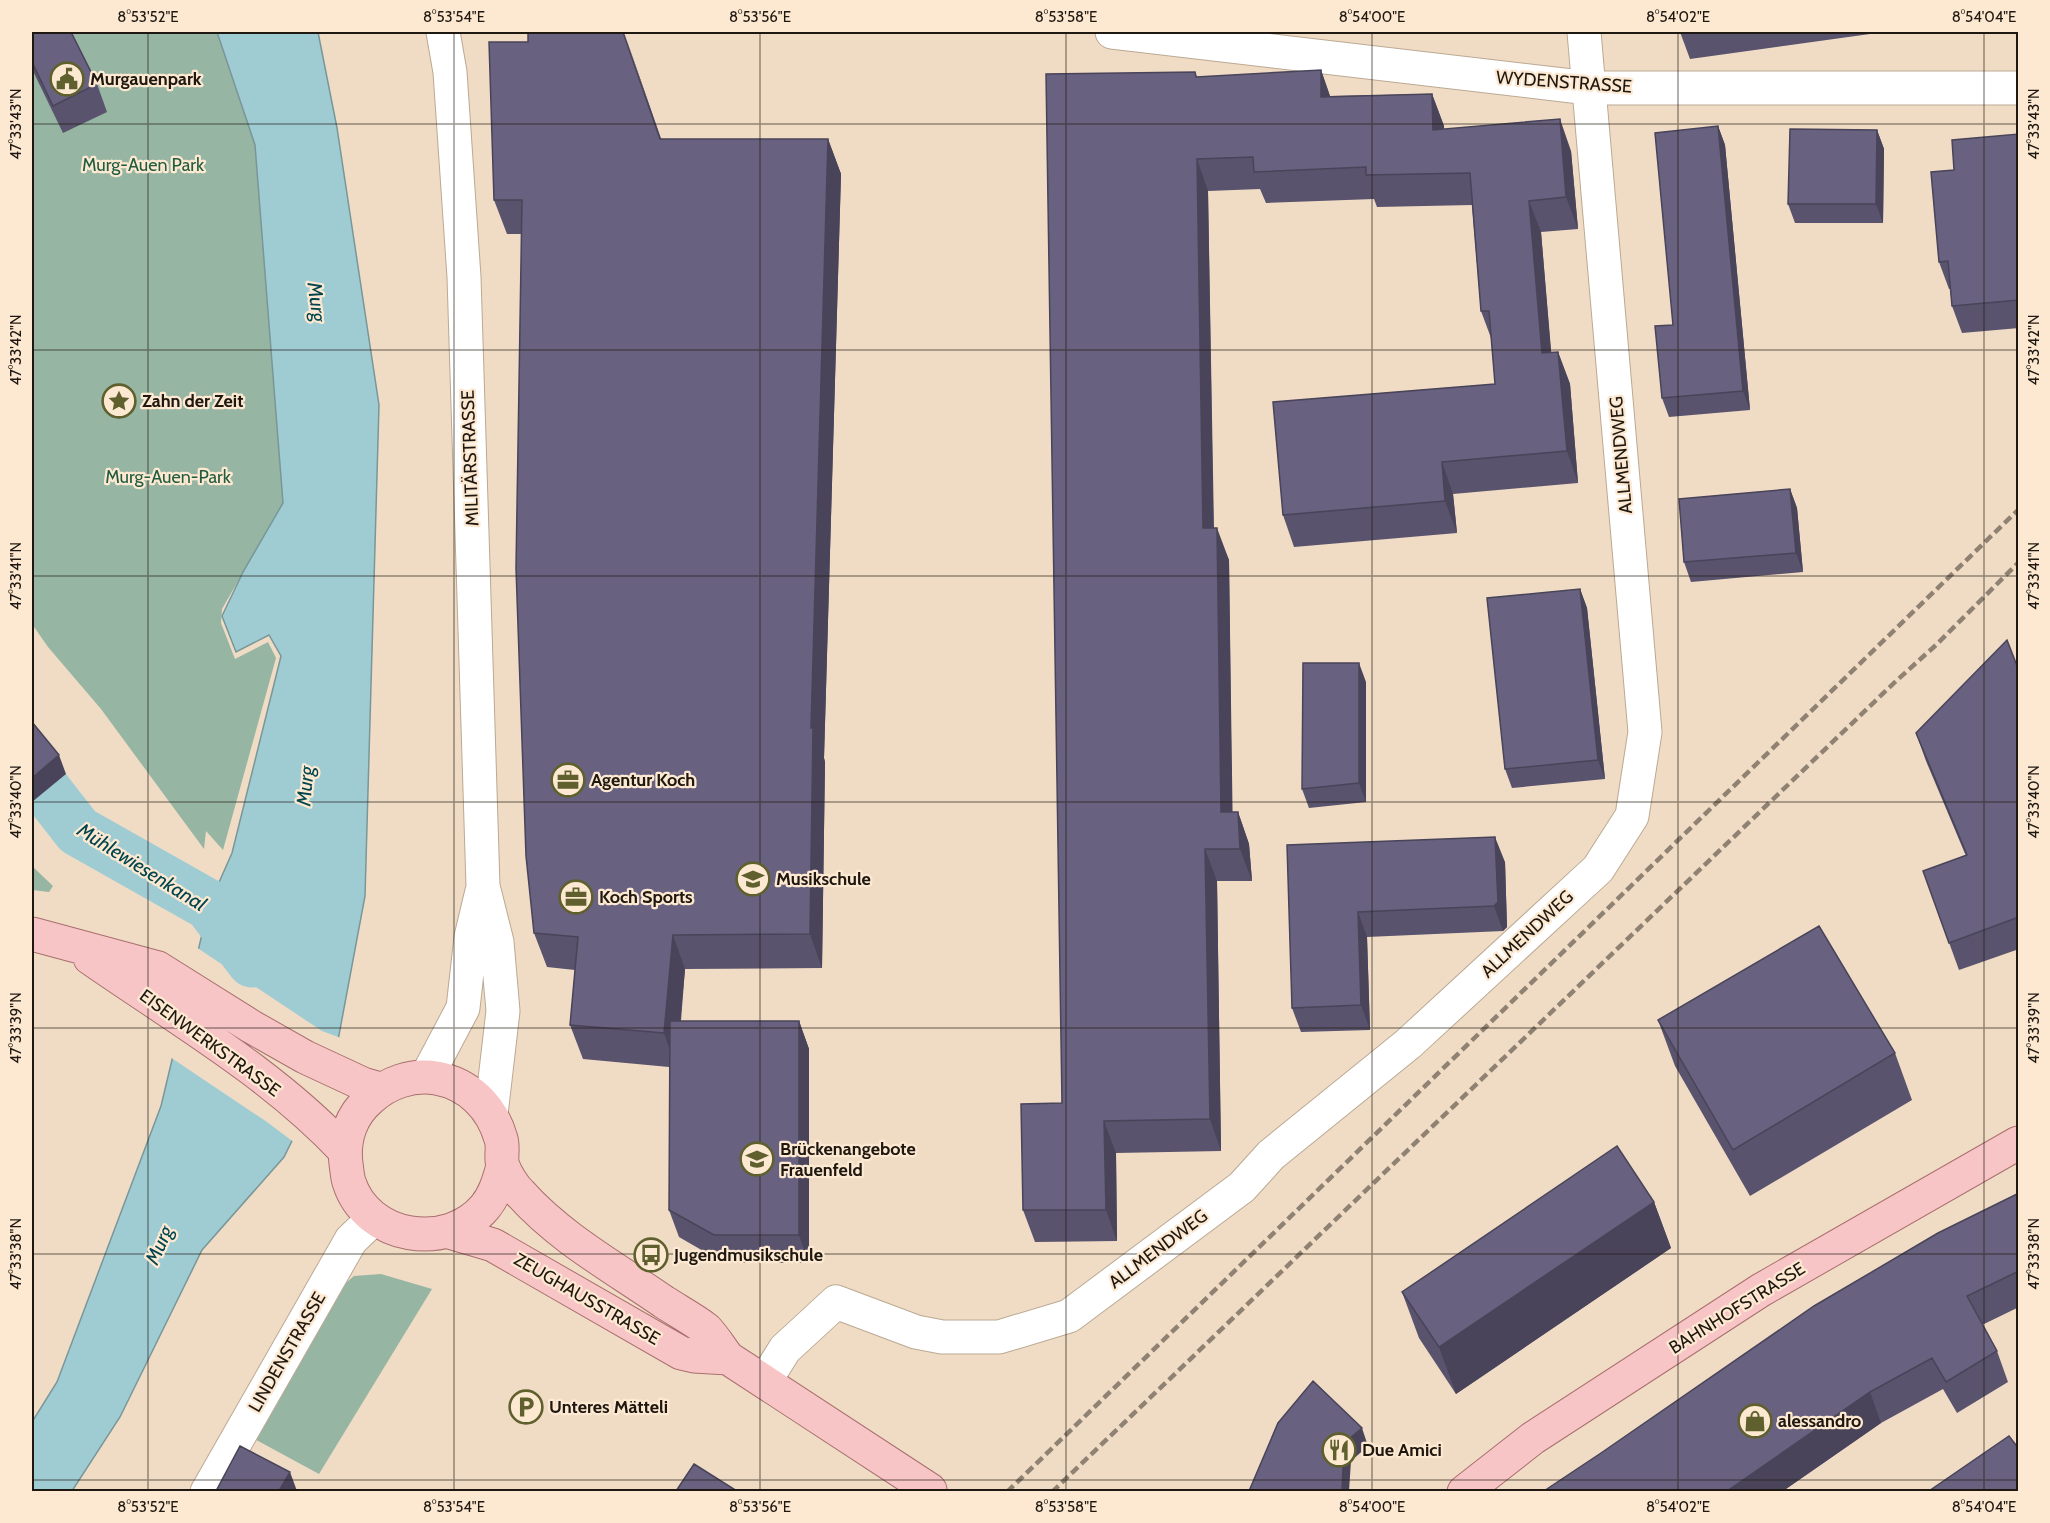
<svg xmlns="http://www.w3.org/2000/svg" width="2050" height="1523" viewBox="0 0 2050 1523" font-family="Cabin,sans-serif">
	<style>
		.green { fill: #96b5a3 }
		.water { fill: #9fccd3; stroke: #799698; stroke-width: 1.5 }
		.pier { fill: #f0dcc5 }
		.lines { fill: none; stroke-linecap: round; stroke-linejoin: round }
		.canal { stroke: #9fccd3; stroke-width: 51 }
		.minor-casing { stroke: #bba993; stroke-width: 35 }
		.major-casing { stroke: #a96f6e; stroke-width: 35 }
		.minor { stroke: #fff; stroke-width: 33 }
		.major { stroke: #f8c5c6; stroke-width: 33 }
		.rail { stroke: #908272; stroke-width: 4.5; stroke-dasharray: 9 4.5; stroke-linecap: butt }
		.wall { fill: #59536d }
		.shaded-wall { fill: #494459 }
		.building { fill: #68617f; stroke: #494459; stroke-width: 1.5 }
		.ticks { fill: none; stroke: #1f1810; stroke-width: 1.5; stroke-opacity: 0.45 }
		.labels { text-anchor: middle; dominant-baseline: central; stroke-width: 4.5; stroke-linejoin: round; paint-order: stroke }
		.poi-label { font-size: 18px; font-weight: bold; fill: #1f1810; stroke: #fde9d2; text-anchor: start }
		.street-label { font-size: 18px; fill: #1f1810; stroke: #fde9d2 }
		.park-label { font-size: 18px; fill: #205c3f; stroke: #fde9d2 }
		.water-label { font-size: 20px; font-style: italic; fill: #00454e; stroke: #fde9d2 }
		.neatline { fill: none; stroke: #1f1810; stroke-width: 2 }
		.ticks-label { font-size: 15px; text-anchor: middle; fill: #1f1810 }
	</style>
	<rect width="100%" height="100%" fill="#f0dcc5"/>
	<!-- green -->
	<path class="green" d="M32,32H217L255,145L283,503L222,609L221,623L235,659L268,642L276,658L223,850L206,831L204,849L101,709L48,647L32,624Z
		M32,866L53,886L49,892L32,890Z
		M381,1274L432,1289L319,1474L251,1437L333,1294L354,1276Z"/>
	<!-- water -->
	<path class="water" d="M217,32H318L337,128L379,405L365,896L336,1051L284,1157L202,1250L120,1417L72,1491H32V1422L57,1382L161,1106L209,905L232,853L281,656L269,635L236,652L222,616L243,572L283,503L255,145Z"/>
	<!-- pier -->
	<path class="pier" d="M196,947L322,1031L341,1038L338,1052L295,1143L267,1122L170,1057Z"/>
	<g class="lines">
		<!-- canal -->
		<path class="canal" d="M32,772L78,831L209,905L252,962"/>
		<!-- minor casing -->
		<g class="minor-casing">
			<path id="minor" d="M443,32L450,72L464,277L483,886L497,942L503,1011L491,1114
				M1112,32L1589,88H2018
				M427,1076L463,1008L471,937L482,891
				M765,1381L785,1349L836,1302L916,1332L942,1337H999L1069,1316L1242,1187L1271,1155L1408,1044L1598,869L1632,816L1645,732L1584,32
				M207,1492L351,1240L374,1218"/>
		</g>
		<!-- major casing -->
		<g class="major-casing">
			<path id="major" d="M32,934L158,968L252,1027L305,1057L363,1084L380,1089
				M90,958C176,1018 272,1073 345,1151
				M503,1166C499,1180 495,1195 485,1207C447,1252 367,1239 349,1182C347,1176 347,1169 346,1164C343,1139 351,1115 370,1099C387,1083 412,1074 436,1078C469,1084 492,1107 501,1139C504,1148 500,1158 503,1166C506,1175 514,1187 520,1193C560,1238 615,1268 664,1302C678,1311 693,1319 706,1329C714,1337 721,1349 728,1358L930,1490
				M449,1232L493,1245L681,1353L694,1356L728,1358
				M1464,1492L1533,1438L1761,1290L2018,1143"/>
		</g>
		<!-- minor -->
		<use href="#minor" class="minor"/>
		<!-- major -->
		<use href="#major" class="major"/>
		<!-- rail -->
		<path class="rail" d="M1007,1492L2018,510
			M1052,1492L1895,682L1936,645L2018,563"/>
	</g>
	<!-- wall -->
	<path class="wall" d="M32,32L97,84L107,112L63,133L32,69Z
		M1680,32H1870V34L1690,59Z
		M1321,70L1330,96L1432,94L1444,126V129L1571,151L1578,229L1541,232L1551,353L1558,352L1570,384L1578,483L1453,494L1457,533L1294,547L1283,515L1495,384L1491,338L1481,311L1472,205L1377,207L1374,199L1266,203L1260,189L1208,191L1214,528L1229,560L1232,812H1238L1249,844L1252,881H1217L1221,1151L1116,1153L1117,1241L1035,1242L1023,1210L1062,1103L1195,72L1197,77Z
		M1718,126L1725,145L1750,410L1669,417L1662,398L1673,325Z
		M1877,130L1884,149L1883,223H1795L1788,204Z
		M2019,134V328L1962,333L1952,306L1950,289H1949L1939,262L1954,170Z
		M661,139H828L841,174L824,758L825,762L822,968L685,969L681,1021H799L809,1049V1263H724L679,1237L669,1210V1067L583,1059L570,1025L575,970L547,967L534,933L521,234H507L494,200Z
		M1790,489L1797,508L1803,572L1691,582L1684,562Z
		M1580,589L1587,608L1605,779L1512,788L1505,769Z
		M2019,671V949L1959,970L1923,871L1966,856L1926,761L1916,733Z
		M1366,682V802L1309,808L1302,789Z
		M1287,845L1505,862L1507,927L1503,931L1367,937L1370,1030L1301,1032L1292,1008Z
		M1658,1020L1895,1053L1912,1100L1750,1196L1675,1066Z
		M2019,1193V1307L1982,1325L1997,1351L2008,1382L1957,1413L1943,1389L1881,1423L1783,1491Z
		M1654,1202L1671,1248L1456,1394L1419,1338L1402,1292Z"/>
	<!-- shaded-wall -->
	<path class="shaded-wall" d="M624,32L673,173L660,139Z
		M1321,70L1332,102L1321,97Z
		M1432,94L1444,126L1445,162L1433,130Z
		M1560,119L1571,151L1578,229L1566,197Z
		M1718,126L1725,145L1750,410L1743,391Z
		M1877,130L1884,149L1883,223L1876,204Z
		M828,139L841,174L824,758L825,762L822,968L810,934L811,728Z
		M1197,159L1208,191L1214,560L1203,528Z
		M1529,201L1541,232L1554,385L1542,353Z
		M1558,352L1570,384L1578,483L1567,451Z
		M1442,462L1453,494L1457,533L1445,501Z
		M1790,489L1797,508L1803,572L1796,553Z
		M1217,528L1229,560L1233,844L1221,812Z
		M1580,589L1587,608L1605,779L1598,760Z
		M1359,663L1366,682V802L1359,783Z
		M59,755L66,774L32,802V778Z
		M1238,812L1249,844L1252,881L1240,849Z
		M1495,837L1505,862L1507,927L1503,931L1494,906Z
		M1205,849L1217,881L1221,1151L1210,1119Z
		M1358,912L1367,937L1370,1030L1361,1005Z
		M673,935L685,969L676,1068L664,1033Z
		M799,1021L809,1049V1263L799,1235Z
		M1104,1121L1116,1153L1117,1241L1106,1210Z
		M1654,1202L1671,1248L1456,1394L1439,1347Z
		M1870,1392L1881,1423L1783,1491H1727Z
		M1362,1428L1368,1446L1351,1461L1349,1491H1342L1344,1443Z
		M290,1472L297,1491H279Z"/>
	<!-- building -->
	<path class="building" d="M32,32H71L97,84L53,106L32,62Z
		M528,32H623L660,139H828L811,728H813L810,934L673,935L664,1033L570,1025L578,937L534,933L526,856L516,568L522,200H494L489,42H528Z
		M1321,70V97L1432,94L1433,130L1560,119L1566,197L1529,201L1542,353L1558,352L1567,451L1442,462L1445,501L1283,515L1273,402L1495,384L1489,311H1481L1470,173L1366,175V167L1254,172L1253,157L1197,159L1203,528H1217L1221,812H1238L1240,849H1205L1210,1119L1104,1121L1106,1210H1023L1021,1104L1062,1103L1046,74L1195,72L1196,77Z
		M1718,126L1743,391L1662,398L1655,326L1673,325L1655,133Z
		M1790,129L1877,130L1876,204H1788Z
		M2019,134V300L1952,306L1948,261L1939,262L1931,172L1954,170L1952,140Z
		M1790,489L1796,553L1684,562L1679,499Z
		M1580,589L1598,760L1505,769L1487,598Z
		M2007,640L2019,671V917L1949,943L1923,871L1967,855L1916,733Z
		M1303,663H1359V783L1302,789Z
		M32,722L59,755L32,778Z
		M1495,837L1498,902L1494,906L1358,912L1361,1005L1292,1008L1287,845Z
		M1819,926L1895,1053L1733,1150L1658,1020Z
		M670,1021H799V1235H714L669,1210Z
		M1617,1146L1654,1202L1439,1347L1402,1292Z
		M2019,1193V1271L1967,1296L1997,1351L1946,1382L1932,1358L1870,1392L1727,1491H1544L1601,1453L1814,1306L1938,1233Z
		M1313,1381L1362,1428L1344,1443L1342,1491H1249L1278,1423Z
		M2009,1436L2019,1449V1491H1929Z
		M240,1446L290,1472L279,1491H216Z
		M694,1464L737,1491H676Z"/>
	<!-- ticks -->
	<path class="ticks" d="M148,32V1492M454,32V1492M760,32V1492M1066,32V1492M1372,32V1492M1678,32V1492M1984,32V1492M32,124H2018M32,350H2018M32,576H2018M32,802H2018M32,1028H2018M32,1254H2018M32,1480H2018"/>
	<!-- icons -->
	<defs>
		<g id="civic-ring" transform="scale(1.725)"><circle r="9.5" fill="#fde9d2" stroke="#5f602d" stroke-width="1.5"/><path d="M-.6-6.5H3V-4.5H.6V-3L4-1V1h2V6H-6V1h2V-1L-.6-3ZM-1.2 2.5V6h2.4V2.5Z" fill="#5f602d"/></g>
		<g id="sight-ring" transform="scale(1.725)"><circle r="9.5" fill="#fde9d2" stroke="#5f602d" stroke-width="1.5"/><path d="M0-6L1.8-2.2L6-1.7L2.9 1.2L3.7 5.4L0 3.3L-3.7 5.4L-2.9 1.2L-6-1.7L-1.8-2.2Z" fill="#5f602d"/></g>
		<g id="office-ring" transform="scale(1.725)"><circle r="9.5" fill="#fde9d2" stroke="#5f602d" stroke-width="1.5"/><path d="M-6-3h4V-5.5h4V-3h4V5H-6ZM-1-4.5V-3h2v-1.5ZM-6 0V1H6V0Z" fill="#5f602d"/></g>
		<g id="school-ring" transform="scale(1.725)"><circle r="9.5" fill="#fde9d2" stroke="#5f602d" stroke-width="1.5"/><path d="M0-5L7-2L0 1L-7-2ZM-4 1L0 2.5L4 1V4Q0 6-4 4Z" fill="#5f602d"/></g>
		<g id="bus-ring" transform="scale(1.725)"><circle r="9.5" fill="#fde9d2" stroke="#5f602d" stroke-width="1.5"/><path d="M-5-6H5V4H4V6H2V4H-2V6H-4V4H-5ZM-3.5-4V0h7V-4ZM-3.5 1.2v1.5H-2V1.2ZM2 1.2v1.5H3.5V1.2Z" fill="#5f602d"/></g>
		<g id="parking-ring" transform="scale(1.725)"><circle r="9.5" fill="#fde9d2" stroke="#5f602d" stroke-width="1.5"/><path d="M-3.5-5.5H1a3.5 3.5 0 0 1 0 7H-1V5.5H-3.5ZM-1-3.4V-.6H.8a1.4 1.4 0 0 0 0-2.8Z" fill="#5f602d"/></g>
		<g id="shop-ring" transform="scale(1.725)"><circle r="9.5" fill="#fde9d2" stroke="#5f602d" stroke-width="1.5"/><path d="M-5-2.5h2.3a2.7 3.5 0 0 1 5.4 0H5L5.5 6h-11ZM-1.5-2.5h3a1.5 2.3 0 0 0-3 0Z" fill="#5f602d"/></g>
		<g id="restaurant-ring" transform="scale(1.725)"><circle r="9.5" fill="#fde9d2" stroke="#5f602d" stroke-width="1.5"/><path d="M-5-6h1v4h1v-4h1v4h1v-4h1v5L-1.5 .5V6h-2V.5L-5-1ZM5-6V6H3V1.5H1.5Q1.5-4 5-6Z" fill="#5f602d"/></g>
	</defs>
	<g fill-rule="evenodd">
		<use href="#civic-ring" x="67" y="79"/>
		<use href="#sight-ring" x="119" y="401"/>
		<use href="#office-ring" x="568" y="780"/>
		<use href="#school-ring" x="753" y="879"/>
		<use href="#office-ring" x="576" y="897"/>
		<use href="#school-ring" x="757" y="1159"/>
		<use href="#bus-ring" x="651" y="1255"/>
		<use href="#parking-ring" x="526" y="1407"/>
		<use href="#shop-ring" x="1755" y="1421"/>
		<use href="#restaurant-ring" x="1339" y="1450"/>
	</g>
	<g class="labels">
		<!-- poi labels -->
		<g class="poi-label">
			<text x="90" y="79">Murgauenpark</text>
			<text x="142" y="401">Zahn der Zeit</text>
			<text x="591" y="780">Agentur Koch</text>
			<text x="776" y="879">Musikschule</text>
			<text x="599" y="897">Koch Sports</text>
			<text x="780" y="1149">Brückenangebote<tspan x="780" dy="21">Frauenfeld</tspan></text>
			<text x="674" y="1255">Jugendmusikschule</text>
			<text x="549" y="1407">Unteres Mätteli</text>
			<text x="1778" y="1421">alessandro</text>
			<text x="1362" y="1450">Due Amici</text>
		</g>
		<!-- street labels -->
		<g class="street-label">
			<text transform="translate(1564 82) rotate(4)">WYDENSTRASSE</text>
			<text transform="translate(1621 455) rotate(-95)">ALLMENDWEG</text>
			<text transform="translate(470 458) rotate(-92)">MILITÄRSTRASSE</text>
			<text transform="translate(1527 934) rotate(-43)">ALLMENDWEG</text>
			<text transform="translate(210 1043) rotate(36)">EISENWERKSTRASSE</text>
			<text transform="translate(1158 1249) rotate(-37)">ALLMENDWEG</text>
			<text transform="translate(587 1299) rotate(30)">ZEUGHAUSSTRASSE</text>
			<text transform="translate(1737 1308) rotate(-32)">BAHNHOFSTRASSE</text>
			<text transform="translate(287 1352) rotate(-60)">LINDENSTRASSE</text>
		</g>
		<!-- park labels -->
		<g class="park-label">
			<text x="143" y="165">Murg-Auen Park</text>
			<text x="168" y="477">Murg-Auen-Park</text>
		</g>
		<!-- water labels -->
		<g class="water-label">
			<text transform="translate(317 302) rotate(83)">Murg</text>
			<text transform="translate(305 786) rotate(-85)">Murg</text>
			<text transform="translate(142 867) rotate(32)">Mühlewiesenkanal</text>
			<text transform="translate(159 1245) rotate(-66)">Murg</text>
		</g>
	</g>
	<!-- border -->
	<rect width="2050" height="1523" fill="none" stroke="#fde9d2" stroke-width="66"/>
	<rect x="33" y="33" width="1984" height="1457" class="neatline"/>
	<g class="ticks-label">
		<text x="148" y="22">8°53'52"E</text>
		<text x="454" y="22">8°53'54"E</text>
		<text x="760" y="22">8°53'56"E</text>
		<text x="1066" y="22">8°53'58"E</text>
		<text x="1372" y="22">8°54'00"E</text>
		<text x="1678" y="22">8°54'02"E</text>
		<text x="1984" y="22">8°54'04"E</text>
		<text transform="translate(16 124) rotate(-90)" y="5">47°33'43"N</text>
		<text transform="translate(2034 124) rotate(-90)" y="5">47°33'43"N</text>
		<text transform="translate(16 350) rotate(-90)" y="5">47°33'42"N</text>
		<text transform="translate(2034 350) rotate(-90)" y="5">47°33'42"N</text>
		<text transform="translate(16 576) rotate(-90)" y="5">47°33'41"N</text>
		<text transform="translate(2034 576) rotate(-90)" y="5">47°33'41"N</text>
		<text transform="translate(16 802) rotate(-90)" y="5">47°33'40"N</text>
		<text transform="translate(2034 802) rotate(-90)" y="5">47°33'40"N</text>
		<text transform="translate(16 1028) rotate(-90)" y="5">47°33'39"N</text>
		<text transform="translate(2034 1028) rotate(-90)" y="5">47°33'39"N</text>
		<text transform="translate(16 1254) rotate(-90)" y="5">47°33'38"N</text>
		<text transform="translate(2034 1254) rotate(-90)" y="5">47°33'38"N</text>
		<text x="148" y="1512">8°53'52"E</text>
		<text x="454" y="1512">8°53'54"E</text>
		<text x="760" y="1512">8°53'56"E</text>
		<text x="1066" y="1512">8°53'58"E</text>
		<text x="1372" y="1512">8°54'00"E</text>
		<text x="1678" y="1512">8°54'02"E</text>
		<text x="1984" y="1512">8°54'04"E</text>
	</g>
</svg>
